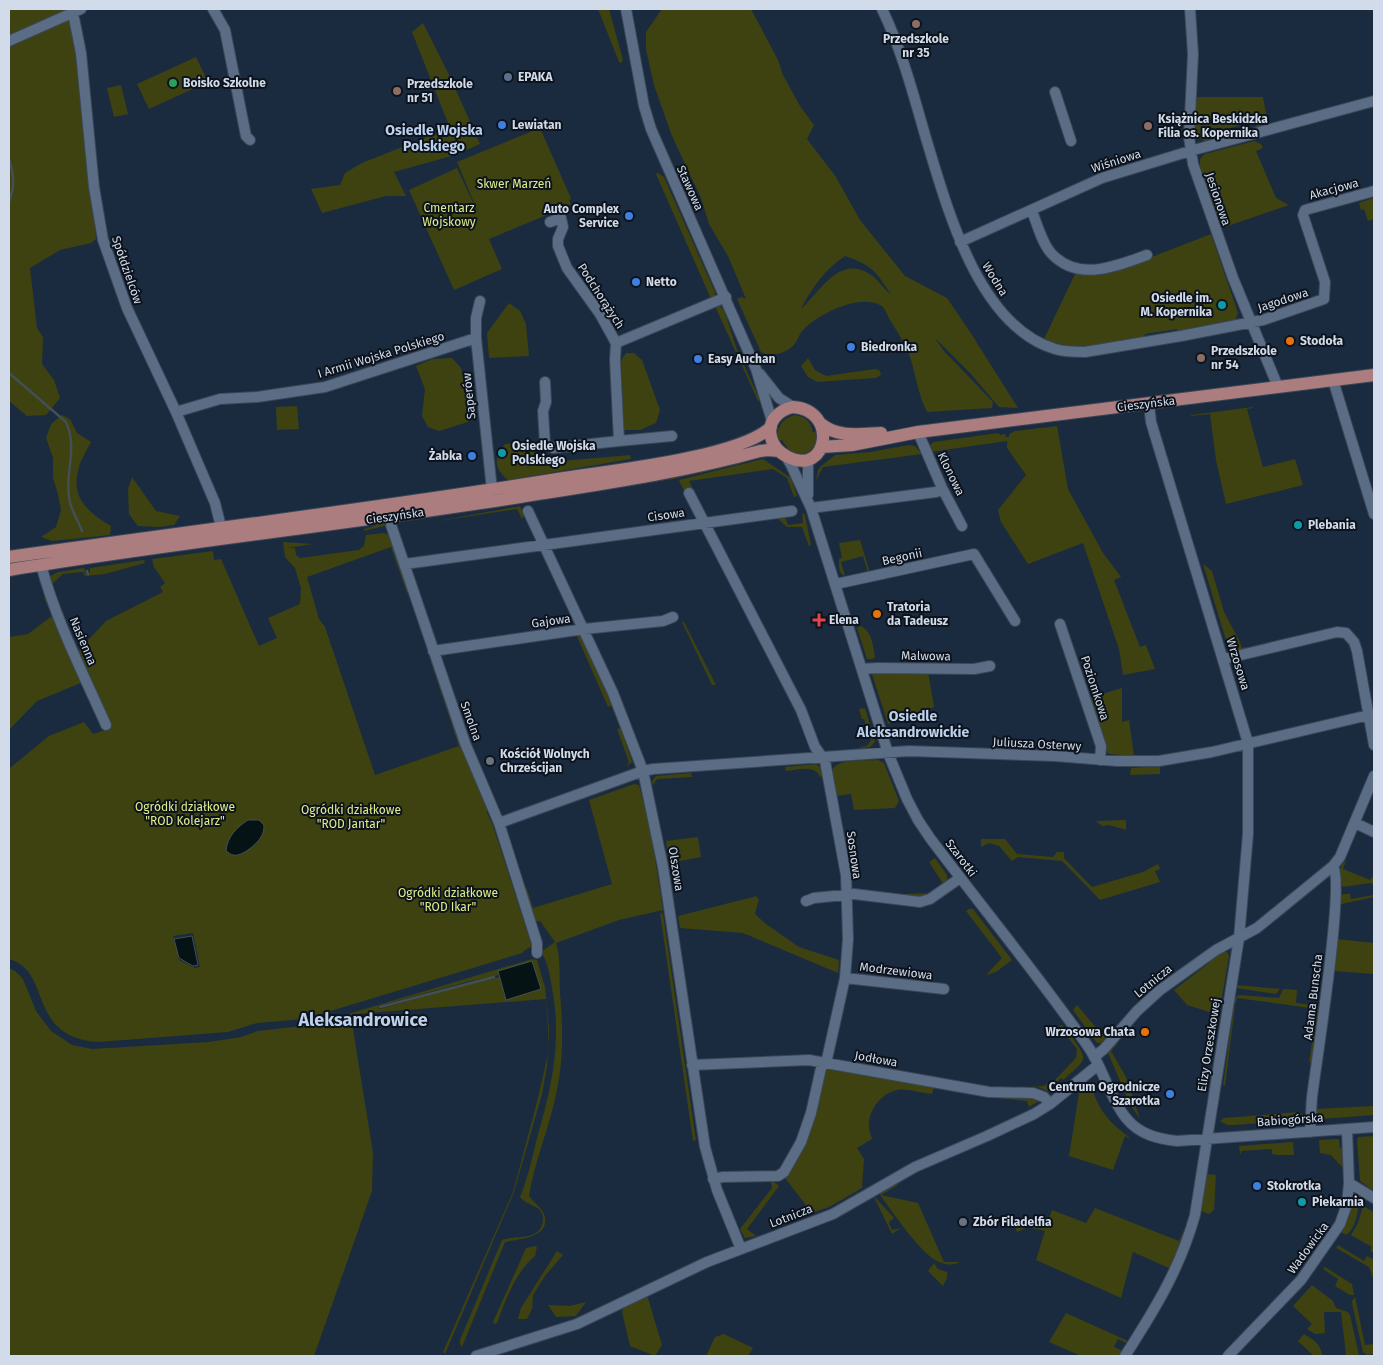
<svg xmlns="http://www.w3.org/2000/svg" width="1383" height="1365" viewBox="0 0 1383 1365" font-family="'Fira Sans',sans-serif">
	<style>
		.green { fill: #3d4210; fill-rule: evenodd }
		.water { fill: #061315; stroke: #434f55 }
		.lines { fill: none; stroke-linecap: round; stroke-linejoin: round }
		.stream { stroke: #434f55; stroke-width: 2.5 }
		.minor-casing { stroke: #3a4759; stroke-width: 12 }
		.major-casing { stroke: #3a4759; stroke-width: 14 }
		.minor { stroke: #5b6c85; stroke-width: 10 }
		.major { stroke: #ab7d7e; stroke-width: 12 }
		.education-dot { fill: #8d6e63; stroke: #0c131c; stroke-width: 2 }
		.service-dot { fill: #5c6f8a; stroke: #0c131c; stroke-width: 2 }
		.leisure-dot { fill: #2e9e5b; stroke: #0c131c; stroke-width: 2 }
		.shop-dot { fill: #3f7fe0; stroke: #0c131c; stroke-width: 2 }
		.culture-dot { fill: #0f9aa8; stroke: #0c131c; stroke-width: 2 }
		.food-dot { fill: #e8710a; stroke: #0c131c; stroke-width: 2 }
		.health-dot { fill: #e0444e; stroke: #0c131c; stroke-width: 2 }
		.worship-dot { fill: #6b7280; stroke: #0c131c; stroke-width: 2 }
		.labels { text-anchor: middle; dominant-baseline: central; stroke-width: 4; stroke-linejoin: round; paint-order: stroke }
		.poi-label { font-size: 12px; font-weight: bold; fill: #d1dbe9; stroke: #0c131c; text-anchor: start }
		.street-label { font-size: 12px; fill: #d1dbe9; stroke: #0c131c }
		.park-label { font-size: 12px; fill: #e0ed88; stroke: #0c131c }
		.neighbourhood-label { font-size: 14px; font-weight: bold; fill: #bdd1ec; stroke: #0c131c }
		.district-label { font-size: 18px; font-weight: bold; fill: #bdd1ec; stroke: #0c131c }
	</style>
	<rect width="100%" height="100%" fill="#1b2b3f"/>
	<!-- green -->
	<path class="green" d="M9,9H72L94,187L96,239L91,243L60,250L30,268L37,328L43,337L42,364L54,380L60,398L46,415L27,416L9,401Z
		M598,9H609L623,60L621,63L619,62Z
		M662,9H751L778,60L783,75L800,106L814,125L807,139L836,177L860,220L905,276L947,298L972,335L1018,408L999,407L970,373L935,338L943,350L993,402L992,408L927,412C918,395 916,375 910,357C906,344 897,332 890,320C887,315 885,307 880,305C858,294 819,314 803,330C799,334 797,342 793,346C785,353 770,358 761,352L737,299L741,297L746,299L728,256L709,224L701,198L672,136L654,85L646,49V32ZM845,256C872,265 877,272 891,295C884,289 877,278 868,273C838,256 820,292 801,309C811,289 826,268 845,256Z
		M423,23L451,79L480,144L455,155L394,172L406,196H386L322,213L311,189L340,185L345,173L362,163L450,128L412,32Z
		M196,57L208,82L149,109L137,84Z
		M121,85L128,114L114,117L107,88Z
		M1196,97H1263L1268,125L1259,128L1251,122L1220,131L1215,141C1186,145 1195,115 1196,97Z
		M540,128L570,196L571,199L569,200L571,205L489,239L502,269L454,290L409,190L457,168L480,217L457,162Z
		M1254,141L1261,144L1263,148L1256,151L1276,198L1289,205L1222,228C1216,211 1201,180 1200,164C1199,159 1201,157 1205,154Z
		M658,173L664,177L715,292V296L711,299L656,174Z
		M1373,198L1374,219L1368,221L1364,209L1361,210L1359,203Z
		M1211,234L1238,313L1235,320L1186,329L1184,333L1178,334L1177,329L1145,334L1143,339C1110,344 1076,353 1044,339L1076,272L1139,262Z
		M509,303L520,311L526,324L529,356L489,358L487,333Z
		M715,306H720L724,310L737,350L760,400L758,401Z
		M626,353H634L642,360L660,410L656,423L640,430H624L621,360Z
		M452,358L461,368L470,408L468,422L439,431L428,427L422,416L425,389L416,366L432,359Z
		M808,358L815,370L826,376L875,369L879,370L881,373L880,376L875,378L817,382L808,377L801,366Z
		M297,406L299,429L277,430L276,407Z
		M1253,407V408L1247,409L1263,467L1295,459L1303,485L1226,504L1216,460L1210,414L1191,416V415Z
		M62,415L70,419L77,433L91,442C87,450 81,459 79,467C70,497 87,512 111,526L110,535L52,541L41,537L56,527L61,510L58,494L53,478V458L46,438L51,424Z
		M795,415C806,417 811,422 813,432L819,433C817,444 814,451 803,454L790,452L782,440L777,441C776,428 782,418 795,415Z
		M1057,426L1068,489L1103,553L1121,577L1114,580L1140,647L1146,645L1155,669L1123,675L1119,649L1083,543L1028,564L1001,522L998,510L1026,475L1007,448V441L930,452V445L934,442L998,433L1000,435L1005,434L1006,437H1009V434L1015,431Z
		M520,443L533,448L539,463L630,455L631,459L508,480C494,468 493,458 505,444Z
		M909,445L915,446L920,452L923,451L929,468L922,454L823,467L816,480L818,470L820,467L835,455L870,452Z
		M758,458L736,465L673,479L396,523L364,531V529L387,522Z
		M763,459L791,478L797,496L794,497L787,478L773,469L689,481L693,489L685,493L679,480Z
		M132,477L156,511L180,516L174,525L159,527L138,526L129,514L128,489Z
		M520,506L524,516L522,519L517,509L432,522Z
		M802,513L805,515L811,545L809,546L802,527H787L776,517L782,516L786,519L788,525L803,523Z
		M384,533L391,536L409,590L407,593L391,547L307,577L319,619L325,627L375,775L459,746L431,662L434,663L488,808L487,813L492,823L532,946L525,950L522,953L304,1019L257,1023L228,1032L98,1042C26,1037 53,971 9,959V763L10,768L49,736L84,722L93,734L111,728L77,652L56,598L78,651L106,621L163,592L160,587L165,583L154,567L152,559L213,551L214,560L221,559L259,646L277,638L268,618L300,604L301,588L295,568L285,557L283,542L313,544L287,548H295L296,555L300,558L359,550L364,546L366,535ZM193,933L200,967L195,968L179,960L173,936Z
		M860,540L870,573H868L863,556L841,562L845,576C838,574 839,565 839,559L842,558L839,543Z
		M144,560L145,563L105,574L85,576L83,572L63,574L52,584L55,592L49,577L58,572L84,568L86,574L90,573V568Z
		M1203,564L1212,571L1224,612L1240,642L1242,648L1245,647V650L1230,653L1228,651V647Z
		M44,598H49L83,682L37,701L9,730V637L28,634L52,616Z
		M682,622H684L716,685H712Z
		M861,626C872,632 873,645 875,657L873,659H867L857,628Z
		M576,634H580L612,705L608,707Z
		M873,672H928L934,707L888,724L872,674Z
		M1122,688V722L1129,720L1134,756L1110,754L1106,752L1089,698Z
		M865,708L875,742L870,747L861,748L860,747L867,746L871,740L864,719H862L859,709Z
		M621,728L632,762L626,767L629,762L617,729Z
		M878,760L884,763L899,801L895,808L854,810L851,794L836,796C835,789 831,779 832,772C833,758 866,761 878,760Z
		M816,764L820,767L822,776L820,777C815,764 797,770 786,771L785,767Z
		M1158,766L1160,768V774L1130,775L1131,768Z
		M691,773L692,777L657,779L653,785L652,781L656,776Z
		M634,784L639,785L651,832L663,910L619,920L556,943C561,959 559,975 560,992C563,1031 564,1060 555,1099C548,1131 534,1163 529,1196C533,1202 541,1207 544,1214C552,1238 519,1239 505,1242L462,1347L460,1344V1340L502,1240C515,1235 536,1241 542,1225C544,1218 543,1214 539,1209L524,1201L520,1197C528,1178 532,1158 537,1138C552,1086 562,1042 552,988C550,976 548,962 541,952L555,942L540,921H533L525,893L526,886L533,908L612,884L589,800Z
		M1126,820V830L1109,825L1102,826L1096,821Z
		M698,837L701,857L675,862L669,861L666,841Z
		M981,839H1005L1017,854L1053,857L1057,852H1064V858L1092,887L1143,872L1158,864L1160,869L1155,871L1160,882L1100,900L1062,861L1018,857L1012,861L999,846L989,843L981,847Z
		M935,858L947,875V881L949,882L948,884C921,903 916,901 884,897L905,898V894L935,893L944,885L929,862Z
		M1346,861L1343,869L1370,880L1373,876L1374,877V885L1370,883L1343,887C1337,880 1338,865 1346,861Z
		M1345,894H1350L1351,899L1374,895V897L1337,905L1340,895Z
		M757,896V898L759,899L755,914L766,924L799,947L839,960L838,973L743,933L680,928L678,916Z
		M969,909H973L1012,960L996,972L986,975L1002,958L966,911Z
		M660,913L663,914L696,1140L693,1141Z
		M1336,939L1374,943V974L1334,971Z
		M1223,951L1227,952L1229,956L1219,1015L1187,1005L1174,990L1209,963L1211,958Z
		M1326,952L1329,954L1315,1060L1309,1063L1317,1009L1237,998L1236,1003L1234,1002L1235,998L1239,995L1279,998L1283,989L1297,990L1296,1003L1320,1006Z
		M532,959L537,960L545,987L549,1030L547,1066L542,1094L514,1192L445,1354L443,1352L513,1192L537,1102L548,1054V1027L546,999L355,1014L352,1023L373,1153L372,1191L314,1356H9V968L15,971L23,979L36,1011L51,1031L72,1045L92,1049L209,1042L241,1037L258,1031L311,1025ZM498,972L540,988L506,1000L500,977L469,984L379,1009L378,1006L467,982L499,975Z
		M1236,985L1280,989L1276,994L1237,988Z
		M1077,1005L1098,1030H1105L1109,1034L1101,1043H1097L1073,1010Z
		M1235,1006L1225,1086L1223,1085L1234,1007Z
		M1062,1025C1067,1032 1085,1051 1083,1059C1081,1066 1069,1074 1063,1080L1061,1078L1050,1089V1092L1038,1087H1028L1043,1086L1055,1080L1076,1058L1077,1049L1059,1026Z
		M1118,1043L1111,1051L1126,1077L1140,1119L1130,1104L1108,1053L1114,1044Z
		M826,1067L1027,1095L1038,1098L1039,1101L1029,1107L1027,1101L989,1097L934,1087L932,1094C921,1093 907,1088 897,1090C881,1093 867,1112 869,1128C869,1131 871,1135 872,1139L857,1148L864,1159L862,1188L829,1207L812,1213L785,1178L797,1160L811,1130Z
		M1321,1069L1316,1109L1374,1106V1115L1320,1119L1314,1113Z
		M1087,1082C1094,1086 1093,1092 1096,1099C1103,1116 1114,1126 1129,1137V1138L1125,1136L1113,1170L1069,1156L1080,1087Z
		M1299,1112L1307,1117L1306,1120L1234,1125H1227L1220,1121L1224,1118Z
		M1374,1136V1191L1360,1181L1357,1140L1358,1137Z
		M1337,1139L1339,1140L1340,1148H1342L1343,1168L1331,1155L1320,1153L1319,1140Z
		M1293,1142L1294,1155H1278L1272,1154V1149L1241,1151V1154L1240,1153L1239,1146Z
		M1207,1174L1216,1175L1214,1210L1209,1214L1201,1211Z
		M771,1182H774L779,1186L747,1229L756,1236L745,1238L740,1229L772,1188Z
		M895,1182L898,1185L881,1195L918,1203L944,1262H960C952,1266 944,1265 937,1261C920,1253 892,1211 880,1195L878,1192Z
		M1353,1193H1360C1358,1206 1358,1227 1346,1235L1340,1231L1351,1195Z
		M873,1195L894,1218L889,1222L892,1230L901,1228L892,1234Z
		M1363,1206L1374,1212V1253L1370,1251L1372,1247L1351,1235L1358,1223Z
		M1095,1208L1179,1241L1185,1228L1178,1255L1166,1277L1169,1268L1133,1252L1121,1298L1036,1260L1045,1231L1028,1227L1017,1232L1014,1223L1040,1215L1049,1218L1052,1210L1086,1223Z
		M1338,1245L1364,1261L1367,1256L1374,1260V1280L1369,1267L1336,1248Z
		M535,1246L537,1247L535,1256C515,1273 506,1299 497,1323L494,1324L493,1322L526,1248Z
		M557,1251L563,1255L545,1276L533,1295L532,1309L527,1319H518L521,1308Z
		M934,1263L938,1269L947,1272V1278L943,1286L928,1271Z
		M1325,1267L1352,1284L1354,1295H1350L1335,1286L1338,1279L1323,1269Z
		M1312,1285L1333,1301L1336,1308L1348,1312L1350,1315L1359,1355H1346L1341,1312H1324L1325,1333L1315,1334L1307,1329L1312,1324L1293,1306Z
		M647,1295L662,1345L655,1356L630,1346L622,1312L624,1307Z
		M1355,1297L1365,1345L1374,1344V1354L1367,1355L1363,1352L1353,1308L1352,1301Z
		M586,1302L576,1316L556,1317L548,1305L570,1306Z
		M1066,1313L1126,1340L1128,1343L1126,1347V1343L1118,1339L1114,1347L1123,1351L1119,1356H1081L1049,1342Z
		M724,1334L753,1348L748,1356H706L715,1337Z
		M1304,1334C1314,1340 1320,1343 1322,1355L1314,1356L1300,1343L1298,1341Z"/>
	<!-- water -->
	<path class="water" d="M248,820H259L264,825C264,830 263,834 261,837C257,844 242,857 233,855C231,855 228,852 226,851C227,837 237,827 248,820Z
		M192,936L198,965L193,966L179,958L174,939Z
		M532,961L541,989L506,1000L498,971Z"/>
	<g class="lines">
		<!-- stream -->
		<path class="stream" d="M9,159C14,174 15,186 9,202
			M9,373L66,422C78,449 65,471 69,497C70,509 78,520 82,531
			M87,571L88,574
			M380,1007L494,977"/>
		<!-- minor casing -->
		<g class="minor-casing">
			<path id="minor" d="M213,9L225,30L246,136L250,140
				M626,9L644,106L651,129L756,369L772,421
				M882,9C901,48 913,93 925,135C946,203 976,325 1055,349C1065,352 1075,352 1085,352L1181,336L1263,320L1324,299L1325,282L1303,215L1305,210L1374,191
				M1190,9L1193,54L1189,137L1193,164L1233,278L1278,387
				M73,13L81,53L94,187L103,240L127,308L176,412L215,503L221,527
				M9,41L81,9
				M1055,92L1071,141
				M1032,211C1037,224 1042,243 1051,253C1078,283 1116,266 1147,255
				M960,242L1102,178L1190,151L1374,101
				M480,301L476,318V338L492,490
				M616,343L726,297
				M760,374L779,398L793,407
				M1333,380L1374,514
				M545,382L546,402L543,411L545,444L553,448L619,441L615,360L616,343L600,314L567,268L558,246V239L563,227L561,218L550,222
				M176,412L220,399L257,397L325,387L476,338
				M918,432L942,488L962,526
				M619,441L672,436
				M785,455L791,465L811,508L888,753L907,799L918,820L930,838C982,907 1037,974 1087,1045C1103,1067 1109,1097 1126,1118C1139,1134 1157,1139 1177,1141L1374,1127
				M689,493L801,710L815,747L825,761L846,875L848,939L845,978L827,1059L821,1068L811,1113L801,1142L784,1172L778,1176L723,1177L713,1179
				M808,495V465L809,460
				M811,508L936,492L940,491L942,488
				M528,511L613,693L643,771L663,867L705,1147L717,1190L741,1249
				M391,525L465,743L499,823L537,943V953
				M405,564L792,511
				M41,565C56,621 83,673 106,725
				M836,584L974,554L1015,621
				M1060,624L1101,746L1100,760
				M433,651L584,629L663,621L673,617
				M1224,659L1337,632L1346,633L1354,642L1357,651L1374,745
				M862,669L877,668L974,669L990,666
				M499,823L643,771L653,769L909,751L1055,756L1117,761H1159L1212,752L1369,715
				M1355,823L1374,832
				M806,901L814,898L854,894L920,902L930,899L960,878
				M845,978L944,989
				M1094,1057L1104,1049L1137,1011L1160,990L1216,950L1257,928L1333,866L1340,857L1374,776
				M692,1065L809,1060L989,1092L1033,1093L1044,1097L1050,1104
				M1310,1132C1311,1120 1311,1109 1312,1097C1316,1064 1345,884 1333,866
				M1349,1183L1374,1198
				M476,1356L577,1324L707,1262L833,1214L915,1167L987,1136L1034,1114L1050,1104L1098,1065
				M1125,1356C1155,1309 1180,1269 1195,1215L1239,938L1248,834V743L1151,422L1149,404
				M1228,1356L1301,1280L1340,1224L1347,1204L1349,1183L1347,1129"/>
		</g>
		<!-- major casing -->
		<g class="major-casing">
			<path id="major" d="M793,407C839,410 828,477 788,457C780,453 773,447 771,437C767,421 779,410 793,407Z
				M821,424C838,438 860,434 881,433
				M821,447L852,445L918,432L1374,375
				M9,557C194,531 380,508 564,478C610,471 740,457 771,427
				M9,570C179,542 350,524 520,497C602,484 680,473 760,451L768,450L779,451"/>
		</g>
		<!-- minor -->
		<use href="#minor" class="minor"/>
		<!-- major -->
		<use href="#major" class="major"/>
	</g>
	<!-- markers -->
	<g class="education-dot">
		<circle cx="916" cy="24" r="5"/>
		<circle cx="397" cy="91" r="5"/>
		<circle cx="1148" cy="126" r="5"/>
		<circle cx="1201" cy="358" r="5"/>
	</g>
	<circle class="service-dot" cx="508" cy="77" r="5"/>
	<circle class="leisure-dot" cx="173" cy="83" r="5"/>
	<g class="shop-dot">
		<circle cx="502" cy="125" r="5"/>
		<circle cx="629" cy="216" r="5"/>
		<circle cx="636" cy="282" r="5"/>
		<circle cx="851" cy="347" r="5"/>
		<circle cx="698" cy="359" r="5"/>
		<circle cx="472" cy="456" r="5"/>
		<circle cx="1170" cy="1094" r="5"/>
		<circle cx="1257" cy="1186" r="5"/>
	</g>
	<g class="culture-dot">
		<circle cx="1222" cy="305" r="5"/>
		<circle cx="502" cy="453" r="5"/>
		<circle cx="1298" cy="525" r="5"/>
		<circle cx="1302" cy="1202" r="5"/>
	</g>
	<g class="food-dot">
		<circle cx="1290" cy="341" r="5"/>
		<circle cx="877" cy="614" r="5"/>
		<circle cx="1145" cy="1032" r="5"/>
	</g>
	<path class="health-dot" d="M816.5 612.5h5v5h5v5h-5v5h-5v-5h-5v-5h5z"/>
	<g class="worship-dot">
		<circle cx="490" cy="761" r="5"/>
		<circle cx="963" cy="1222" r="5"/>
	</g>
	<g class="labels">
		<!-- poi labels -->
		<g class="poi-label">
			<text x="916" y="39" text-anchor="middle">Przedszkole<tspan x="916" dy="14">nr 35</tspan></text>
			<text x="518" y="77">EPAKA</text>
			<text x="183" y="83">Boisko Szkolne</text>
			<text x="407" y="84">Przedszkole<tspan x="407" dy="14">nr 51</tspan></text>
			<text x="1158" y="119">Książnica Beskidzka<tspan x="1158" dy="14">Filia os. Kopernika</tspan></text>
			<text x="512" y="125">Lewiatan</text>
			<text x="619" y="209" text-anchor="end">Auto Complex<tspan x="619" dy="14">Service</tspan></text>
			<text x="646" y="282">Netto</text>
			<text x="1212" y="298" text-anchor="end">Osiedle im.<tspan x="1212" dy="14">M. Kopernika</tspan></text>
			<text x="1300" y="341">Stodoła</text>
			<text x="861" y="347">Biedronka</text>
			<text x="1211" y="351">Przedszkole<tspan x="1211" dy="14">nr 54</tspan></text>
			<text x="708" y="359">Easy Auchan</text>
			<text x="512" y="446">Osiedle Wojska<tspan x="512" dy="14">Polskiego</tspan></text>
			<text x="462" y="456" text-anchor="end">Żabka</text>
			<text x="1308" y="525">Plebania</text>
			<text x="887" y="607">Tratoria<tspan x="887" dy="14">da Tadeusz</tspan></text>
			<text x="829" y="620">Elena</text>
			<text x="500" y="754">Kościół Wolnych<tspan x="500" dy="14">Chrześcijan</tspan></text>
			<text x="1135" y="1032" text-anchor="end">Wrzosowa Chata</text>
			<text x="1160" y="1087" text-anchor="end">Centrum Ogrodnicze<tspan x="1160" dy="14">Szarotka</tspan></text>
			<text x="1267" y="1186">Stokrotka</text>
			<text x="1312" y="1202">Piekarnia</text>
			<text x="973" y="1222">Zbór Filadelfia</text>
		</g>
		<!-- street labels -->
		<g class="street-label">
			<text transform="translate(1116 161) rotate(-18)">Wiśniowa</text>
			<text transform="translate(690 188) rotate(66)">Stawowa</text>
			<text transform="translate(1334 189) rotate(-15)">Akacjowa</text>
			<text transform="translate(1218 199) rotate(71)">Jesionowa</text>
			<text transform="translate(127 270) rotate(71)">Spółdzielców</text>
			<text transform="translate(995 279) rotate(58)">Wodna</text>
			<text transform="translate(601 296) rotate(57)">Podchorążych</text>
			<text transform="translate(1283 300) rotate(-18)">Jagodowa</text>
			<text transform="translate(381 355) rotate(-17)">I Armii Wojska Polskiego</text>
			<text transform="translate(469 396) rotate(-96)">Saperów</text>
			<text transform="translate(1146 404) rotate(-7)">Cieszyńska</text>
			<text transform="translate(951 474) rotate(64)">Klonowa</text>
			<text transform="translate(666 515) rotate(-8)">Cisowa</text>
			<text transform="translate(395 516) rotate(-8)">Cieszyńska</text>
			<text transform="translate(902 557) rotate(-12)">Begonii</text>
			<text transform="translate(551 621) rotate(-8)">Gajowa</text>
			<text transform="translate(83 641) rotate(67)">Nasienna</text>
			<text transform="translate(926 656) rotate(1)">Malwowa</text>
			<text transform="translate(1238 664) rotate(73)">Wrzosowa</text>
			<text transform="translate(1095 688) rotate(72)">Poziomkowa</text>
			<text transform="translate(471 721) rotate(70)">Smolna</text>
			<text transform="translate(1037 744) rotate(3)">Juliusza Osterwy</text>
			<text transform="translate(854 855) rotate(82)">Sosnowa</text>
			<text transform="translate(961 858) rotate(53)">Szarotki</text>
			<text transform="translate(676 869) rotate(81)">Olszowa</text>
			<text transform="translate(896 971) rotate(7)">Modrzewiowa</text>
			<text transform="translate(1153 981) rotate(-39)">Lotnicza</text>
			<text transform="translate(1313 997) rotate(-83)">Adama Bunscha</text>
			<text transform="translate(1209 1045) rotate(-81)">Elizy Orzeszkowej</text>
			<text transform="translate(876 1059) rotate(10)">Jodłowa</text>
			<text transform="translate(1290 1120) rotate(-4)">Babiogórska</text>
			<text transform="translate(791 1216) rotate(-21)">Lotnicza</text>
			<text transform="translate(1308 1248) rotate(-54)">Wadowicka</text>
		</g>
		<!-- park labels -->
		<g class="park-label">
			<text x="514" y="184">Skwer Marzeń</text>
			<text x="449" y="208">Cmentarz<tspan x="449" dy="14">Wojskowy</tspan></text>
			<text x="185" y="807">Ogródki działkowe<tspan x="185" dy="14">"ROD Kolejarz"</tspan></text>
			<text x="351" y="810">Ogródki działkowe<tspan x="351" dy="14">"ROD Jantar"</tspan></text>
			<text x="448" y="893">Ogródki działkowe<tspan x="448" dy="14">"ROD Ikar"</tspan></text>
		</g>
		<!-- neighbourhood labels -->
		<g class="neighbourhood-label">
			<text x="434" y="130">Osiedle Wojska<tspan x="434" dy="16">Polskiego</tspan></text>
			<text x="913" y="716">Osiedle<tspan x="913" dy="16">Aleksandrowickie</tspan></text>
		</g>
		<!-- district labels -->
		<g class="district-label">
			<text x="363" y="1020">Aleksandrowice</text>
		</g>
	</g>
	<!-- border -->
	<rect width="1383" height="1365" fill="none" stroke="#d1dbe9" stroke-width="20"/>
</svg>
